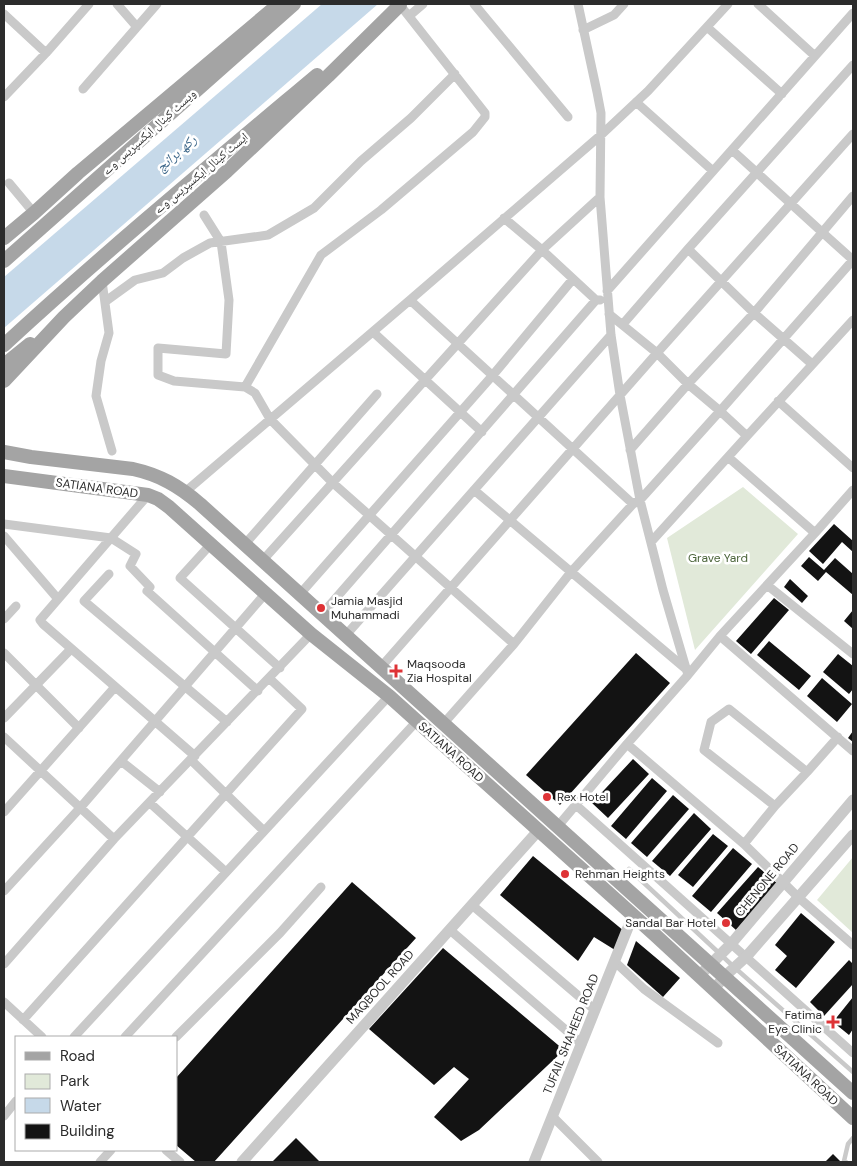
<svg xmlns="http://www.w3.org/2000/svg" width="857" height="1166" viewBox="0 0 857 1166" font-family="'DM Sans','Noto Naskh Arabic',sans-serif">
	<style>
		.green { fill: #e1e9d9 }
		.water { fill: #c6d9e9 }
		.building { fill: #131313 }
		.lines { fill: none; stroke-linecap: round; stroke-linejoin: round }
		.service { stroke: #c9c9c9; stroke-width: 4.5 }
		.minor { stroke: #c9c9c9; stroke-width: 9 }
		.tertiary { stroke: #c9c9c9; stroke-width: 11 }
		.primary { stroke: #a4a4a4; stroke-width: 14 }
		.poi-dot { fill: #de3336; stroke: #fff; stroke-width: 2 }
		.labels { text-anchor: middle; dominant-baseline: central; stroke-width: 5; stroke-linejoin: round; paint-order: stroke }
		.street-label { font-size: 12px; fill: #2c2c2c; stroke: #fff }
		.park-label { font-size: 12px; fill: #4c653b; stroke: #fff }
		.poi-label { font-size: 12px; fill: #2c2c2c; stroke: #fff; text-anchor: start }
		.water-label { font-size: 14px; font-style: italic; fill: #3e688a; stroke: #fff }
	</style>
	<rect width="100%" height="100%" fill="#fff"/>
	<!-- green -->
	<path class="green" d="M743,487L798,534L695,650L667,538Z
		M853,857V933L817,900Z"/>
	<!-- water -->
	<path class="water" d="M322,4H378L4,328V277Z"/>
	<!-- building -->
	<path class="building" d="M834,524L853,541V552L842,542L823,564L809,551Z
		M809,557L824,570L835,558L853,574V595L826,572L818,581L801,566Z
		M790,579L808,596L802,603L784,587Z
		M774,598L789,610L751,654L736,641Z
		M853,610V629L844,621Z
		M769,641L811,676L799,690L757,655Z
		M636,653L670,683L560,805L526,775Z
		M838,654L853,666V689L849,694L823,672Z
		M822,678L852,704L837,722L807,696Z
		M853,731V742L848,738Z
		M633,759L649,774L608,818L592,803Z
		M652,778L667,791L626,839L611,826Z
		M673,795L689,809L647,857L631,843Z
		M694,813L711,829L670,876L652,861Z
		M713,834L728,846L693,887L678,875Z
		M733,848L752,864L711,912L692,896Z
		M533,856L624,931L615,950L594,937L578,961L500,895Z
		M758,867L778,884L736,930L717,913Z
		M352,882L416,938L214,1162H196L176,1145V1078Z
		M801,913L835,942L796,988L775,970L787,956L775,945Z
		M636,941L680,978L663,997L627,965Z
		M443,948L564,1050L479,1130L461,1141L434,1117L469,1079L454,1067L434,1085L369,1029Z
		M849,960L853,964V984L824,1016L810,1002Z
		M853,997V1029L849,1035L833,1022Z
		M296,1138L320,1162H272Z
		M833,1154L841,1162H825Z"/>
	<g class="lines">
		<!-- service -->
		<path class="service" d="M629,869L734,967L853,1072
			M846,1162L844,1161L848,1144L853,1138"/>
		<!-- minor -->
		<path class="minor" d="M117,4L137,27
			M474,4L568,117
			M758,4L815,56
			M400,5L485,113V117L473,132L381,210L321,255L245,387L255,393L270,419L333,483L514,644
			M4,14L46,53
			M409,16L423,4
			M707,27L782,94
			M583,30L614,15L624,4
			M83,89L157,4
			M4,97L46,53L89,4
			M636,102L713,171
			M732,150L823,233L853,260
			M9,183L34,213
			M204,215L221,242L229,300L226,354L158,348V375L174,381L245,387
			M504,218L542,250L596,300H600
			M688,249L754,313L812,364
			M102,281L109,333L101,361L96,396L112,451
			M607,291L853,13
			M410,300L633,504
			M106,301L135,280L163,273L183,258L210,243L268,235L314,208L361,161L411,118L455,74
			M609,314L657,353L688,384L720,411L747,436L651,542
			M623,324L688,249L853,65
			M373,332L482,432
			M778,401L853,468
			M747,436L853,320
			M630,450L688,384L754,313L853,196
			M474,490L686,669
			M185,492L410,300L601,135L648,91L728,4
			M148,495L40,620L43,624L195,756
			M4,524L111,538L136,554L130,566L150,587L147,591L258,691
			M815,533L853,490
			M4,536L58,599
			M211,544L180,578L280,668
			M245,544L377,394
			M263,560L542,250L600,197
			M109,574L84,601L227,722
			M767,585L853,654
			M300,594L493,375L573,279
			M322,614L596,300
			M4,619L16,606
			M346,635L611,335
			M720,636L853,751
			M4,653L79,728
			M381,667L657,353L853,134
			M688,675L720,636L815,533L728,457
			M4,718L71,649
			M444,723L514,644L571,572L633,504L640,500L720,411L853,260
			M4,737L114,839
			M627,744L744,844L799,898L853,945
			M191,760L264,831
			M121,761L160,792
			M150,803L226,872
			M576,805L853,1053
			M775,806L704,750L711,722L729,709L807,772
			M4,812L115,687
			M558,826L627,744L688,675L663,590L640,500L620,395L611,335L600,197L601,113L597,92L578,4
			M744,844L775,806L807,772L838,737
			M4,891L80,808L265,594
			M472,905L595,1010
			M450,930L582,1044
			M614,961L644,989L718,1043
			M4,964L114,839L311,634
			M4,1002L42,1037
			M23,1020L302,709L270,679
			M74,1037L389,696
			M125,1037L417,721
			M176,1037L280,933L321,887
			M4,1116L16,1101
			M553,1117L598,1162
			M166,1150L180,1162
			M100,1162L111,1150"/>
		<!-- tertiary -->
		<path class="tertiary" d="M699,976L731,944L853,800
			M714,989L725,976L746,957L853,835
			M242,1162L538,831
			M534,1162L633,915"/>
		<!-- primary -->
		<path class="primary" d="M4,238L34,213L78,173L279,4
			M4,261L294,4
			M4,345C105,252 211,164 317,75
			M4,365L30,344
			M4,381L64,317L102,281L227,171L328,76L400,5
			M4,452L31,457L133,469C160,475 179,486 200,504L853,1093
			M4,476L148,495L158,499L169,507L311,634L389,696L654,934L853,1118"/>
	</g>
	<!-- markers -->
	<g class="poi-dot">
		<circle cx="321" cy="608" r="5"/>
		<path d="M393.5 663.5h5v5h5v5h-5v5h-5v-5h-5v-5h5z"/>
		<circle cx="547" cy="797" r="5"/>
		<circle cx="565" cy="874" r="5"/>
		<circle cx="726" cy="923" r="5"/>
		<path d="M830.5 1014.5h5v5h5v5h-5v5h-5v-5h-5v-5h5z"/>
	</g>
	<g class="labels">
		<!-- street labels -->
		<g class="street-label">
			<text transform="translate(149 132) rotate(-42)">ویسٹ کینال ایکسپریس وے</text>
			<text transform="translate(201 173) rotate(-40)">ایسٹ کینال ایکسپریس وے</text>
			<text transform="translate(97 488) rotate(8)">SATIANA ROAD</text>
			<text transform="translate(451 752) rotate(42)">SATIANA ROAD</text>
			<text transform="translate(767 880) rotate(-50)">CHENONE ROAD</text>
			<text transform="translate(380 987) rotate(-48)">MAQBOOL ROAD</text>
			<text transform="translate(571 1034) rotate(-68)">TUFAIL SHAHEED ROAD</text>
			<text transform="translate(806 1075) rotate(43)">SATIANA ROAD</text>
		</g>
		<!-- park labels -->
		<g class="park-label">
			<text x="718" y="558">Grave Yard</text>
		</g>
		<!-- poi labels -->
		<g class="poi-label">
			<text x="331" y="601">Jamia Masjid<tspan x="331" dy="14">Muhammadi</tspan></text>
			<text x="407" y="664">Maqsooda<tspan x="407" dy="14">Zia Hospital</tspan></text>
			<text x="557" y="797">Rex Hotel</text>
			<text x="575" y="874">Rehman Heights</text>
			<text x="716" y="923" text-anchor="end">Sandal Bar Hotel</text>
			<text x="822" y="1015" text-anchor="end">Fatima<tspan x="822" dy="14">Eye Clinic</tspan></text>
		</g>
		<!-- water labels -->
		<g class="water-label">
			<text transform="translate(176 153) rotate(-41)">رکھ برانچ</text>
		</g>
	</g>
	<!-- border -->
	<rect width="857" height="1166" fill="none" stroke="#2c2c2c" stroke-width="10"/>
	<!-- legend -->
	<rect x="15" y="1036" width="162" height="115" fill="#ffffff" stroke="#ababab"/>
	<rect x="25" y="1052" width="25" height="8" fill="#a4a4a4" stroke="#ababab"/>
	<text x="60" y="1061" font-size="15" fill="#2c2c2c">Road</text>
	<rect x="25" y="1074" width="25" height="15" fill="#e1e9d9" stroke="#ababab"/>
	<text x="60" y="1086" font-size="15" fill="#2c2c2c">Park</text>
	<rect x="25" y="1098" width="25" height="15" fill="#c6d9e9" stroke="#ababab"/>
	<text x="60" y="1111" font-size="15" fill="#2c2c2c">Water</text>
	<rect x="25" y="1124" width="25" height="15" fill="#131313" stroke="#ababab"/>
	<text x="60" y="1136" font-size="15" fill="#2c2c2c">Building</text>
</svg>
